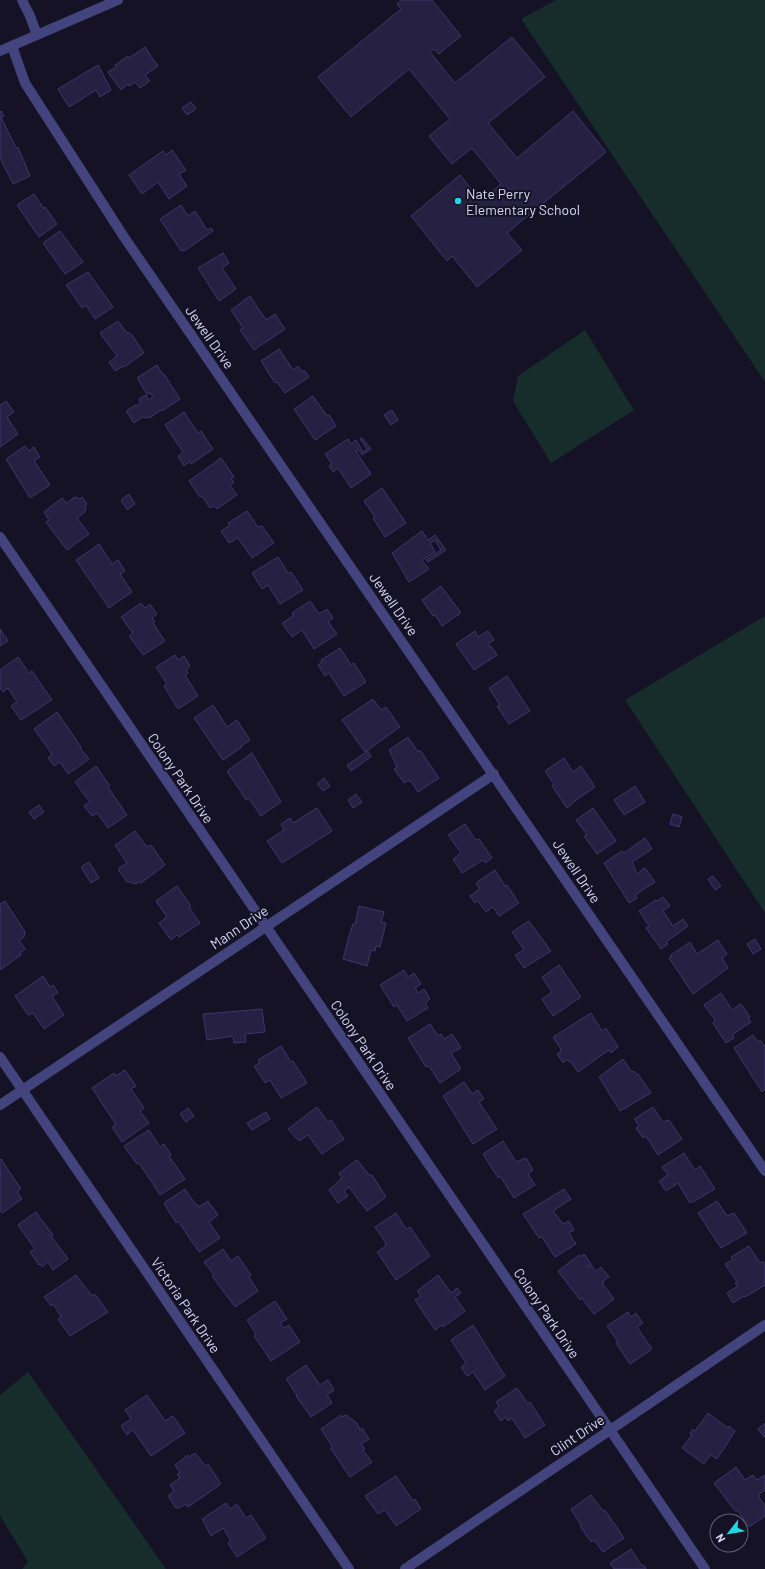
<svg xmlns="http://www.w3.org/2000/svg" width="765" height="1569" viewBox="0 0 765 1569" font-family="Barlow,sans-serif">
	<style>
		.green { fill: #162d2b }
		.building { fill: #262042; stroke: #3d366b }
		.lines { fill: none; stroke-linecap: round; stroke-linejoin: round }
		.minor { stroke: #43447d; stroke-width: 10 }
		.poi-dot { fill: #1fd8e1; stroke: #141224; stroke-width: 1.5 }
		.labels { text-anchor: middle; dominant-baseline: central; stroke-width: 4; stroke-linejoin: round; paint-order: stroke }
		.poi-label { font-size: 14px; fill: #dcdafa; stroke: #141224; text-anchor: start }
		.street-label { font-size: 14px; fill: #dcdafa; stroke: #141224 }
	</style>
	<rect width="100%" height="100%" fill="#141224"/>
	<!-- green -->
	<path class="green" d="M556,0H765V382L521,19Z
		M585,330L634,410L551,463L513,401L518,376Z
		M765,616V913L625,700Z
		M28,1372L166,1569H22L28,1562L0,1516V1395Z"/>
	<!-- building -->
	<path class="building" d="M402,0H432L461,36L439,54L434,49L430,52L455,83L512,37L545,77L488,123L517,158L573,111L606,152L507,233L522,250L477,287L452,256L447,261L411,216L460,175L481,201L501,184L472,148L452,164L429,136L450,119L409,69L351,117L318,77L401,9L397,4Z
		M145,47L158,66L145,75L150,81L140,88L135,82L129,86L128,84L121,90L108,72L116,67L115,65L128,56L129,58Z
		M98,65L111,90L100,97L96,90L69,107L58,89Z
		M191,102L196,109L187,115L182,108Z
		M1,111L4,116L1,117L16,148L18,147L30,176L13,184L0,158V112Z
		M172,150L186,170L179,174L187,186L169,199L158,182L142,194L129,175L163,151L166,155Z
		M34,194L44,209L45,207L57,224L39,237L17,205Z
		M181,205L188,216L195,211L207,230L211,228L213,231L184,251L183,250L181,251L160,219Z
		M60,231L83,262L65,274L43,243Z
		M223,253L229,263L222,268L236,289L219,301L198,268Z
		M88,272L113,307L95,319L86,305L82,308L66,285Z
		M250,296L266,320L275,314L285,329L254,350L240,330L243,328L231,310Z
		M118,321L127,333L128,332L132,335L144,353L124,367L123,366L115,371L109,362L117,356L100,333Z
		M279,349L293,370L298,366L302,372L304,370L309,377L285,393L277,382L275,383L261,361Z
		M157,365L163,375L164,374L180,399L162,411L161,410L151,417L144,418L143,417L134,423L126,411L136,405V406L141,402L139,399L146,395L149,400L153,397L150,393L147,394L137,378Z
		M313,396L327,416L329,415L336,426L315,440L294,409Z
		M6,401L14,412L7,417L18,434L0,447V405Z
		M392,410L398,420L391,425L384,415Z
		M184,412L198,433L201,431L213,449L191,464L190,461L184,466L178,456L183,452L165,425Z
		M362,438L371,449L362,455L358,449L356,451L371,474L351,488L338,468L333,472L329,466L332,464L325,454L348,439L351,444L356,440L363,452L367,449L360,439Z
		M25,446L29,451L34,447L40,457L34,461L50,485L30,498L6,459Z
		M221,458L234,477L231,479L234,482L230,485L237,495L217,509L214,506L210,508L202,496L200,497L189,481Z
		M382,488L406,523L385,537L373,518L375,517L364,501Z
		M129,494L135,504L127,510L121,500Z
		M75,497L80,499L82,497L87,504L86,505L85,512L77,518L89,534L67,550L46,522L49,520L44,512L62,498L66,503Z
		M247,511L258,527L262,526L274,543L252,558L238,538L229,543L221,531L230,525L228,523Z
		M422,531L428,540L435,535L446,550L428,562L426,560L441,550L435,540L430,543L435,552L422,560L429,569L409,582L392,553Z
		M99,544L112,564L118,560L125,571L120,574L132,592L109,608L76,560Z
		M278,557L288,573L291,572L303,590L280,604L268,585L262,589L252,573Z
		M441,586L461,613L442,626L435,615L433,616L422,600Z
		M310,601L319,614L327,609L333,618L328,622L337,634L314,649L302,630L292,637L282,623L293,616L292,613Z
		M141,603L145,608L150,604L157,614L152,618L155,622L153,623L165,641L143,655L129,636L133,633L121,617Z
		M0,629L8,641L0,646Z
		M475,631L478,637L488,631L494,640L488,644L490,647L491,646L497,655L474,670L456,644Z
		M340,648L351,665L354,663L366,682L344,696L329,673L325,676L318,665L322,662L321,660Z
		M175,655L178,660L184,656L190,666L186,670L188,673L185,675L198,696L178,709L164,686L167,684L156,667Z
		M18,657L29,673L32,671L52,700L21,720L11,706L17,702L8,688L3,692L0,688V670Z
		M507,676L530,711L509,724L497,706L500,705L489,688Z
		M373,699L381,710L386,707L400,727L365,752L342,720Z
		M213,705L227,727L237,720L250,740L241,746L242,747L223,760L194,718Z
		M57,712L81,747L80,748L89,759L68,774L60,762L54,766L48,758L52,754L34,729Z
		M408,737L418,752L420,750L439,778L418,792L411,781L410,782L409,780L404,783L394,769L397,767L389,750Z
		M368,751L371,757L351,771L347,765Z
		M252,753L281,802L261,816L250,800L248,799L246,800L227,771Z
		M564,758L573,772L581,766L595,787L572,803V804L567,808L552,786L554,784L545,771Z
		M96,766L110,786L108,787L127,815L108,828L97,813L92,816L84,806L90,802L75,782Z
		M324,778L330,786L323,791L317,784Z
		M635,786L645,802L624,815L614,800Z
		M356,794L362,802L353,808L348,800Z
		M39,805L44,812L34,819L29,812Z
		M317,808L332,831L282,863L267,841L284,830L281,824L290,818L293,823Z
		M593,808L616,841L597,854L584,836L587,835L576,820Z
		M673,814L682,817L679,827L670,824Z
		M465,824L475,839L477,840L479,839L492,858L485,863L483,860L462,873L453,859L461,853L448,835Z
		M135,831L147,847L151,845L165,865L141,883L140,881L136,884L135,883L133,884L131,882H127L119,871V868L127,863L115,845Z
		M645,838L652,849L632,862L637,874L645,868L655,882L635,895L637,898L629,903L604,863L622,851L624,853Z
		M89,862L99,878L91,883L81,867Z
		M495,870L505,886L507,885L519,903L499,916L493,907L486,912L478,901L475,903L470,896L480,889L476,883Z
		M713,876L721,886L715,890L708,879Z
		M177,886L191,906L189,907L200,923L179,937L177,935L171,940L159,923L167,917L156,901Z
		M663,897L670,906L663,911L673,926L683,919L688,926L666,942L668,944L661,949L646,928L649,926L639,911L656,900L657,901Z
		M5,901L25,932L24,937L19,940L25,949L20,953L21,955L0,970V904Z
		M359,906L384,912L381,922L386,923L380,947L376,946L375,951L371,950L367,966L343,959L349,936L353,924H355Z
		M529,921L551,951L524,968L515,955L524,950L512,932Z
		M755,939L761,949L753,954L747,944Z
		M718,940L727,954L722,958L728,968L693,994L669,958L672,956L671,955L690,942L697,954Z
		M559,965L581,997L553,1016L542,999L552,992L542,977Z
		M404,970L408,977L414,973L421,984L415,988L418,993L424,989L430,999L425,1003L428,1008L407,1021L397,1005L394,1007L380,985Z
		M43,976L50,987L53,985L58,993L52,996L64,1015L44,1029L33,1013L28,1015L15,996Z
		M721,993L732,1010L741,1004L750,1017L748,1018L751,1022L732,1035L734,1038L726,1043L713,1023L715,1020L704,1005Z
		M262,1009L265,1032L245,1034L246,1042L234,1043L233,1036L207,1040L203,1014Z
		M591,1013L602,1031L606,1028L618,1047L611,1053L609,1050L578,1072L571,1062L566,1060L563,1063L557,1054L560,1052L561,1049L553,1037Z
		M430,1024L438,1036L441,1034L444,1039L452,1034L461,1048L451,1053L461,1069L440,1083L429,1066L426,1067L408,1038Z
		M753,1035L758,1042L760,1040L765,1047V1089L762,1092L734,1048Z
		M281,1046L291,1062L293,1061L307,1083L281,1098L270,1080L265,1083L254,1066L260,1063L258,1060Z
		M623,1059L632,1072L634,1071L636,1074H638L651,1093L620,1111L599,1077Z
		M125,1070L136,1086L131,1089L144,1108L140,1111L149,1123L122,1142L112,1127L116,1125L92,1088L114,1073L116,1076Z
		M464,1082L472,1094L478,1090L484,1099L479,1102L497,1129L473,1144L443,1096Z
		M317,1107L328,1122L331,1120L344,1139L322,1154L308,1135L299,1141L288,1129Z
		M653,1107L663,1122L669,1120L682,1139L658,1155L646,1136L643,1138L636,1128L639,1126L634,1119Z
		M188,1108L194,1116L186,1122L180,1114Z
		M266,1112L270,1119L252,1130L247,1123Z
		M149,1130L160,1147L164,1144L171,1155L169,1156L185,1179L160,1195L139,1163L137,1164L124,1146Z
		M503,1141L516,1162L526,1158L533,1170L528,1174L535,1185L514,1198L500,1176L498,1178L483,1154Z
		M684,1153L695,1170L700,1166L715,1189L693,1202V1201L690,1203L678,1183L666,1191L659,1181L668,1175L662,1167Z
		M1,1159L21,1189L17,1192L22,1199L2,1213L0,1209V1160Z
		M357,1160L369,1175H372L386,1197L367,1211L349,1187L344,1191L348,1196L338,1203L329,1190L342,1178L339,1173Z
		M185,1189L196,1205H198L199,1207L208,1201L218,1215L209,1222L220,1238L199,1252L178,1221L176,1223L164,1203Z
		M564,1189L571,1199L553,1211L563,1224L569,1221L574,1230L569,1233L576,1244L555,1257L542,1237L539,1238L523,1214Z
		M717,1201L727,1216L734,1213L747,1233L721,1248L698,1213Z
		M36,1212L53,1235L51,1236L68,1259L53,1270L48,1262L42,1267L40,1264L39,1265L30,1252L35,1249L18,1225Z
		M396,1213L406,1229L410,1227L430,1256L396,1280L377,1252L386,1246L385,1244L386,1243L375,1227Z
		M749,1246L760,1263L763,1261L765,1265V1285L745,1297L744,1296L733,1303L727,1293L738,1286L735,1283L737,1282L725,1264L733,1260L731,1257Z
		M223,1249L231,1261L238,1256L251,1275L249,1277L258,1291L235,1307L212,1276L214,1275L204,1262Z
		M584,1254L591,1264L587,1266L588,1268L591,1265L596,1271L601,1267L609,1277L603,1281V1284L614,1299L594,1314L582,1298L580,1300L558,1271L579,1255L580,1257Z
		M76,1275L92,1296L95,1294L108,1312L70,1336L58,1319L61,1316L53,1304L51,1306L44,1297Z
		M438,1275L451,1293L457,1288L461,1293L455,1297L465,1311L443,1327L442,1325L435,1330L415,1300L421,1296L417,1291Z
		M275,1301L287,1319L280,1323L284,1328L289,1325L300,1342L271,1361L254,1336L256,1334L247,1320Z
		M628,1312L631,1317L636,1313L643,1323L637,1327L652,1349L630,1364L616,1343L618,1342L607,1326Z
		M473,1325L505,1376L485,1390L473,1372L467,1376L461,1367L466,1363L451,1340Z
		M306,1365L320,1385L328,1380L334,1390L327,1395L332,1403L311,1417L296,1396L297,1395L286,1379Z
		M517,1388L528,1404L530,1402L545,1425L525,1438L512,1418L508,1421L506,1417L501,1421L494,1411L499,1407L496,1402Z
		M147,1395L165,1421L173,1416L185,1433L151,1456L133,1430L127,1435L121,1426L131,1419L125,1410Z
		M708,1413L728,1428L729,1426L735,1431L717,1459L711,1455L704,1464L682,1448L692,1435L690,1434L693,1429L695,1431Z
		M341,1415L342,1417L346,1415L357,1423L360,1430L362,1428L369,1439L361,1444L365,1449L363,1450L372,1462L350,1477L331,1449L332,1446L321,1429Z
		M765,1423V1436L764,1437L758,1429Z
		M195,1453L205,1466L208,1464L221,1484L188,1507L186,1504L179,1508H176L169,1498V1495L174,1491L170,1485L180,1478L177,1475L180,1473L175,1465L188,1455L189,1457Z
		M736,1467L745,1480L753,1475L757,1480L765,1475V1490L759,1494L760,1496L759,1497L765,1506V1516L749,1527L738,1511H735L714,1483Z
		M396,1476L413,1501L415,1499L421,1509L396,1526L385,1510L378,1514L365,1496Z
		M591,1495L603,1511L605,1510L624,1538L603,1552L594,1540L591,1542L580,1526L581,1525L571,1509Z
		M226,1503L230,1509L237,1504L246,1518L251,1515L266,1538L237,1557L228,1543L231,1541L223,1528L211,1536L202,1519Z
		M631,1549L642,1566L644,1565L646,1569H614L610,1563Z"/>
	<g class="lines">
		<!-- minor -->
		<path class="minor" d="M22,0L30,16L37,35
			M12,46L25,83L124,237L765,1171
			M0,51L118,0
			M0,537L705,1569
			M0,1057L349,1569
			M0,1105L494,774
			M405,1569L765,1325"/>
	</g>
	<!-- markers -->
	<circle class="poi-dot" cx="458" cy="201" r="4"/>
	<g class="labels">
		<!-- poi labels -->
		<g class="poi-label">
			<text x="466" y="193">Nate Perry<tspan x="466" dy="16">Elementary School</tspan></text>
		</g>
		<!-- street labels -->
		<g class="street-label">
			<text transform="translate(210 337) rotate(55)">Jewell Drive</text>
			<text transform="translate(394 604) rotate(55)">Jewell Drive</text>
			<text transform="translate(181 778) rotate(56)">Colony Park Drive</text>
			<text transform="translate(577 871) rotate(56)">Jewell Drive</text>
			<text transform="translate(239 927) rotate(-34)">Mann Drive</text>
			<text transform="translate(364 1045) rotate(56)">Colony Park Drive</text>
			<text transform="translate(186 1305) rotate(56)">Victoria Park Drive</text>
			<text transform="translate(547 1313) rotate(56)">Colony Park Drive</text>
			<text transform="translate(577 1435) rotate(-34)">Clint Drive</text>
		</g>
	</g>
	<!-- north arrow -->
	<g transform="translate(729 1533) rotate(239)"><circle r="19" fill="#141224" stroke="#64627a"/>
	<path d="M0-3L7 15L0 10L-7 15Z" fill="#1fd8e1"/>
	<text y="-6" font-size="11" font-weight="bold" text-anchor="middle" fill="#dcdafa">N</text>
	</g>
</svg>
